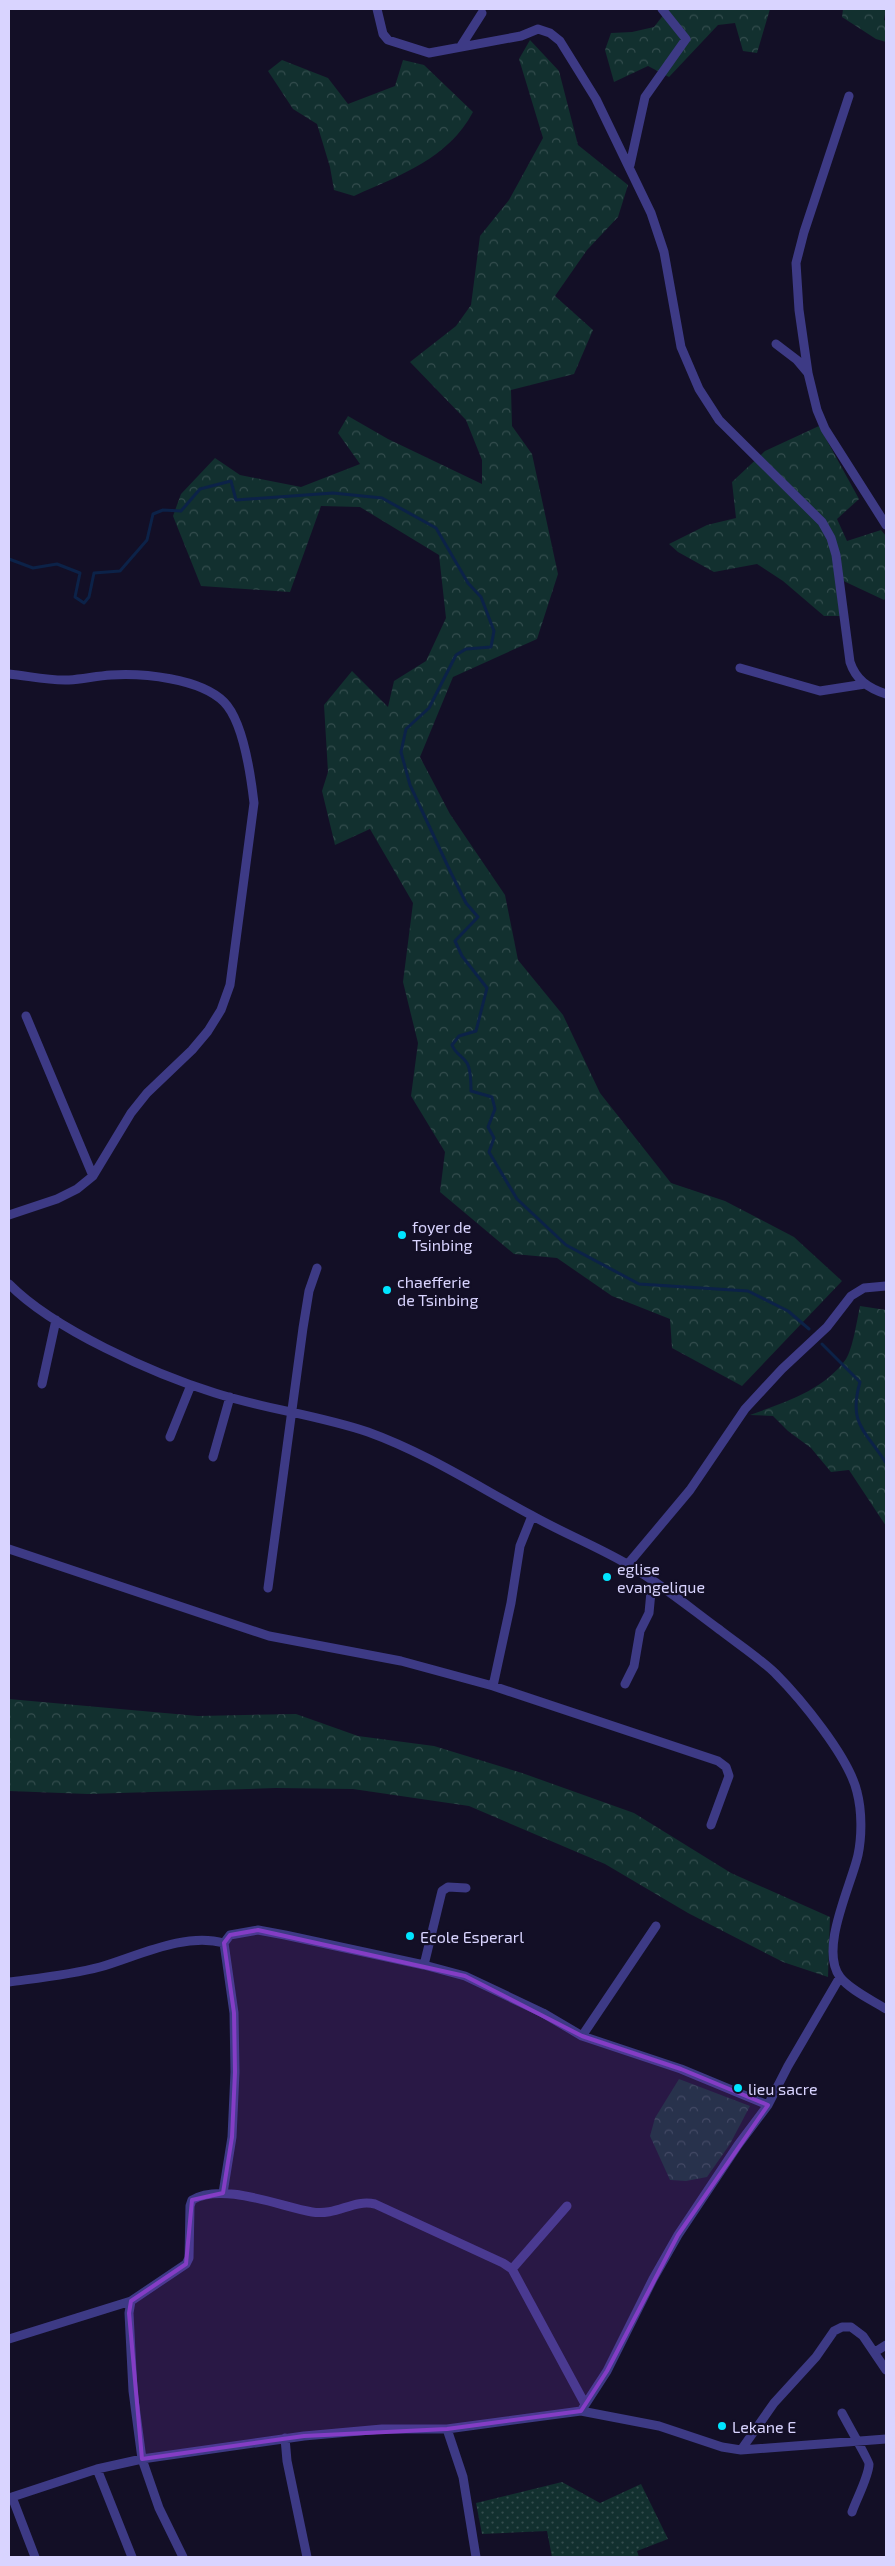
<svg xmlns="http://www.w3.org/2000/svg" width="895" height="2566" viewBox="0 0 895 2566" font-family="'Exo 2',sans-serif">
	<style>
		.grass { fill: url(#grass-dots) }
		.forest { fill: url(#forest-crowns) }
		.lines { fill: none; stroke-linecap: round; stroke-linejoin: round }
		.stream { stroke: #0c2248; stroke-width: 3 }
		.minor { stroke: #3d3a85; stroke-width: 9 }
		.marked { fill: #843dc5; fill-opacity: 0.2; stroke: #843dc5; stroke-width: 4; stroke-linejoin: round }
		.poi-dot { fill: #00e5ff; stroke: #130f26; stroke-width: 2 }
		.labels { text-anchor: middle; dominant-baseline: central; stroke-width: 4.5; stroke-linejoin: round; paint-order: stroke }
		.poi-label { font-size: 16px; fill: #d9d4ff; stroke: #130f26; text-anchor: start }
	</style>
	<defs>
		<pattern id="grass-dots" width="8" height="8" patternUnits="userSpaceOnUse" patternTransform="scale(1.25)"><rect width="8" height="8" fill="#12302f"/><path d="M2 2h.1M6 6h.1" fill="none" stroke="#344d4e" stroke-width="1.8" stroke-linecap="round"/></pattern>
		<pattern id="forest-crowns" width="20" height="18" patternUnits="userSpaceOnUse" patternTransform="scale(1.25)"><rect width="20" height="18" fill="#12302f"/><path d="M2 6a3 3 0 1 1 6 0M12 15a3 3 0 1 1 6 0" fill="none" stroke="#344d4e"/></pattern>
	</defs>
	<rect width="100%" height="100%" fill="#130f26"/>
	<!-- grass -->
	<path class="grass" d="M562,2482L600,2503L641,2484L668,2539L637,2551L639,2557H552L547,2531L482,2534L476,2503Z"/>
	<!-- forest -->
	<path class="forest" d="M668,9H770L757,53L743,51L735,23L718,25L669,77L648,66L614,82L605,50L611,33L632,32L654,27Z
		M843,9H886L884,20L886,21V42L876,39L842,17Z
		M530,40L559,71L578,145L628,185L618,217L587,250L555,296L593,330L574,374L511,390L512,426L532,454L558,574L537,639L453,677L420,757L450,814L505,895L518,960L563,1015L600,1093L671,1183L725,1201L794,1237L842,1281L742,1386L672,1348L670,1319L612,1296L557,1258L514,1254L440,1192L445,1152L411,1096L418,1043L403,982L413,903L370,829L335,845L322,791L328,772L324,705L352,671L388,707L394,681L426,661L446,618L439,555L360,507L321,506L290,592L201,586L173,516L181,494L215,458L240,475L301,487L360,464L338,433L348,416L388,439L482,484V460L466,420L410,362L456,326L471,305L480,236L509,200L543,138L519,59Z
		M282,60L328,78L348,104L395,86L403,60L424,65L473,112C448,159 400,175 354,196L334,190L330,167L317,124L293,109L268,71Z
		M819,426L859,499L837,519L847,541L881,530L886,536V598L884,600L835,577L840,616H824L783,581L757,564L714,572L678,552L669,544L707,525L736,518L732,482L765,451Z
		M860,1306L886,1310V1526L849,1470L831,1472L811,1448L788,1431L773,1416L750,1415C785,1402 823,1391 846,1359C853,1348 857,1320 860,1306Z
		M9,1699L198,1716L296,1714L358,1736L434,1746L522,1773L634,1813L731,1873L830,1917L828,1977L783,1962L688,1913L605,1864L469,1806L353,1789L276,1788L88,1794L9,1791Z
		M679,2079L750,2106L730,2144L707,2177L686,2181L670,2180L650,2136L655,2118Z"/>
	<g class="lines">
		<!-- stream -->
		<path class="stream" d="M9,559L33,568L57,564L80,573L75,597L84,603L89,597L94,573L120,571L147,540L153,514L163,510L181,511L200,489L231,481L236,500L333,493L382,498L436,528L468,583L481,597L494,631L491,647L466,649L456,655L429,708L406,729L401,752L410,785L451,873L466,903L478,917L455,941L462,956L487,988L476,1031L459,1036L452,1045C456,1055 462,1055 467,1063C471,1070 471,1083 471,1091L492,1097L495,1109L488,1127L494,1138L489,1152L517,1199L566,1245L639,1284L748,1291L788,1311L809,1329
			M822,1344L860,1382C848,1424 865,1430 886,1463"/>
		<!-- minor -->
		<path class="minor" d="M377,9L383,34L388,40L429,53L521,36L538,29L550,33L560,41L596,99L651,213L664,252L681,347L699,389L719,420L822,522L831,538L836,555L850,662C856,680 868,688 886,694
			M461,46L482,13
			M630,165L645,97L686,39L662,9
			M776,344L797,360L808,373L817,410L825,429L886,525
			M808,373L799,310L796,263L804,232L849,96
			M740,668L820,691L865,684
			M9,674C29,676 49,681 69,680C83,679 97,676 111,675C142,673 200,678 224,702C243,721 251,777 254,803L230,985L221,1010L208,1031L192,1050L147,1093L131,1113L93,1176L77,1189L57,1199L9,1215
			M26,1016L93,1176
			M9,1284C53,1329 154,1374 215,1393C265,1409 318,1415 368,1432C426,1453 477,1486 531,1515C563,1533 596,1546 627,1564C660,1583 690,1608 720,1630C738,1644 758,1657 775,1673C800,1698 849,1757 857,1792C862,1811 862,1836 858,1855C851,1886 819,1949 840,1977C850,1990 872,2000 886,2009
			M42,1384L56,1320
			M170,1437L191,1385
			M213,1457L230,1397
			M9,1549L269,1636L401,1661L493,1686L511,1603L520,1546L532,1516
			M628,1564L690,1490L745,1409L782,1369L827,1327L851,1296L864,1288L886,1286
			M268,1588L303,1328L309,1291L317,1268
			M625,1684L634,1666L640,1631L649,1613L652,1581
			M493,1686L718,1761L726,1767L729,1776L711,1825
			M424,1965L442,1891L448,1887L466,1888
			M9,1982C39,1978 70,1975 100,1967C138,1956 184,1932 224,1943
			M582,2036L656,1926
			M223,2193L232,2137L235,2072L234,2013L224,1943L230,1935L258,1930L285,1935L424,1965L465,1976L543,2013L582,2036L681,2069L768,2105
			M512,2269L567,2206
			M9,2339L131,2301
			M875,2352L886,2345
			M583,2408L607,2371L653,2279L678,2235L738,2145L768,2105L788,2066L840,1977
			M842,2413C846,2421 869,2461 869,2464C869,2476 856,2500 852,2512
			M447,2429L463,2477L476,2557
			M285,2438L287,2461L307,2557
			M741,2450L774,2403L816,2357L834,2331L842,2327H851L863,2336L886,2370
			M97,2469L132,2557
			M12,2497L35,2557
			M9,2498L97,2469L142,2459L304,2436L382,2429H447L581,2411L659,2426L722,2447L741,2450L886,2439
			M183,2557L159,2508L142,2459L133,2391L129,2313L131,2301L186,2264L189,2258L190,2206L192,2200C222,2182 279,2206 312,2212C337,2216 353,2199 375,2204L503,2263L512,2269L585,2404"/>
	</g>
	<!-- marked area -->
	<path class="marked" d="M258,1930L465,1976L582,2036L681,2069L768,2105L678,2235L607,2371L581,2411L447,2429L304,2436L142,2459L129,2313L131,2301L186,2264L192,2200L223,2193L232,2137L235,2072L234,2013L224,1943L230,1935Z"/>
	<!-- markers -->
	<g class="poi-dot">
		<circle cx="402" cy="1235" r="5"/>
		<circle cx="387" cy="1290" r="5"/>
		<circle cx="607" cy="1577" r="5"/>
		<circle cx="410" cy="1936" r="5"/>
		<circle cx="738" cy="2088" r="5"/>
		<circle cx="722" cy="2426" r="5"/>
	</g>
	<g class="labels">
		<!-- poi labels -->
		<g class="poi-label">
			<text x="412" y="1226">foyer de<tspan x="412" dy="18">Tsinbing</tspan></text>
			<text x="397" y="1281">chaefferie<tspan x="397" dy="18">de Tsinbing</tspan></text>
			<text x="617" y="1568">eglise<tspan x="617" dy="18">evangelique</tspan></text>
			<text x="420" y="1936">Ecole Esperarl</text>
			<text x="748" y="2088">lieu sacre</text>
			<text x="732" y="2426">Lekane E</text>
		</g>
	</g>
	<!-- border -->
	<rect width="895" height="2566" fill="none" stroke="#d9d4ff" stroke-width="20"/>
</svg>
